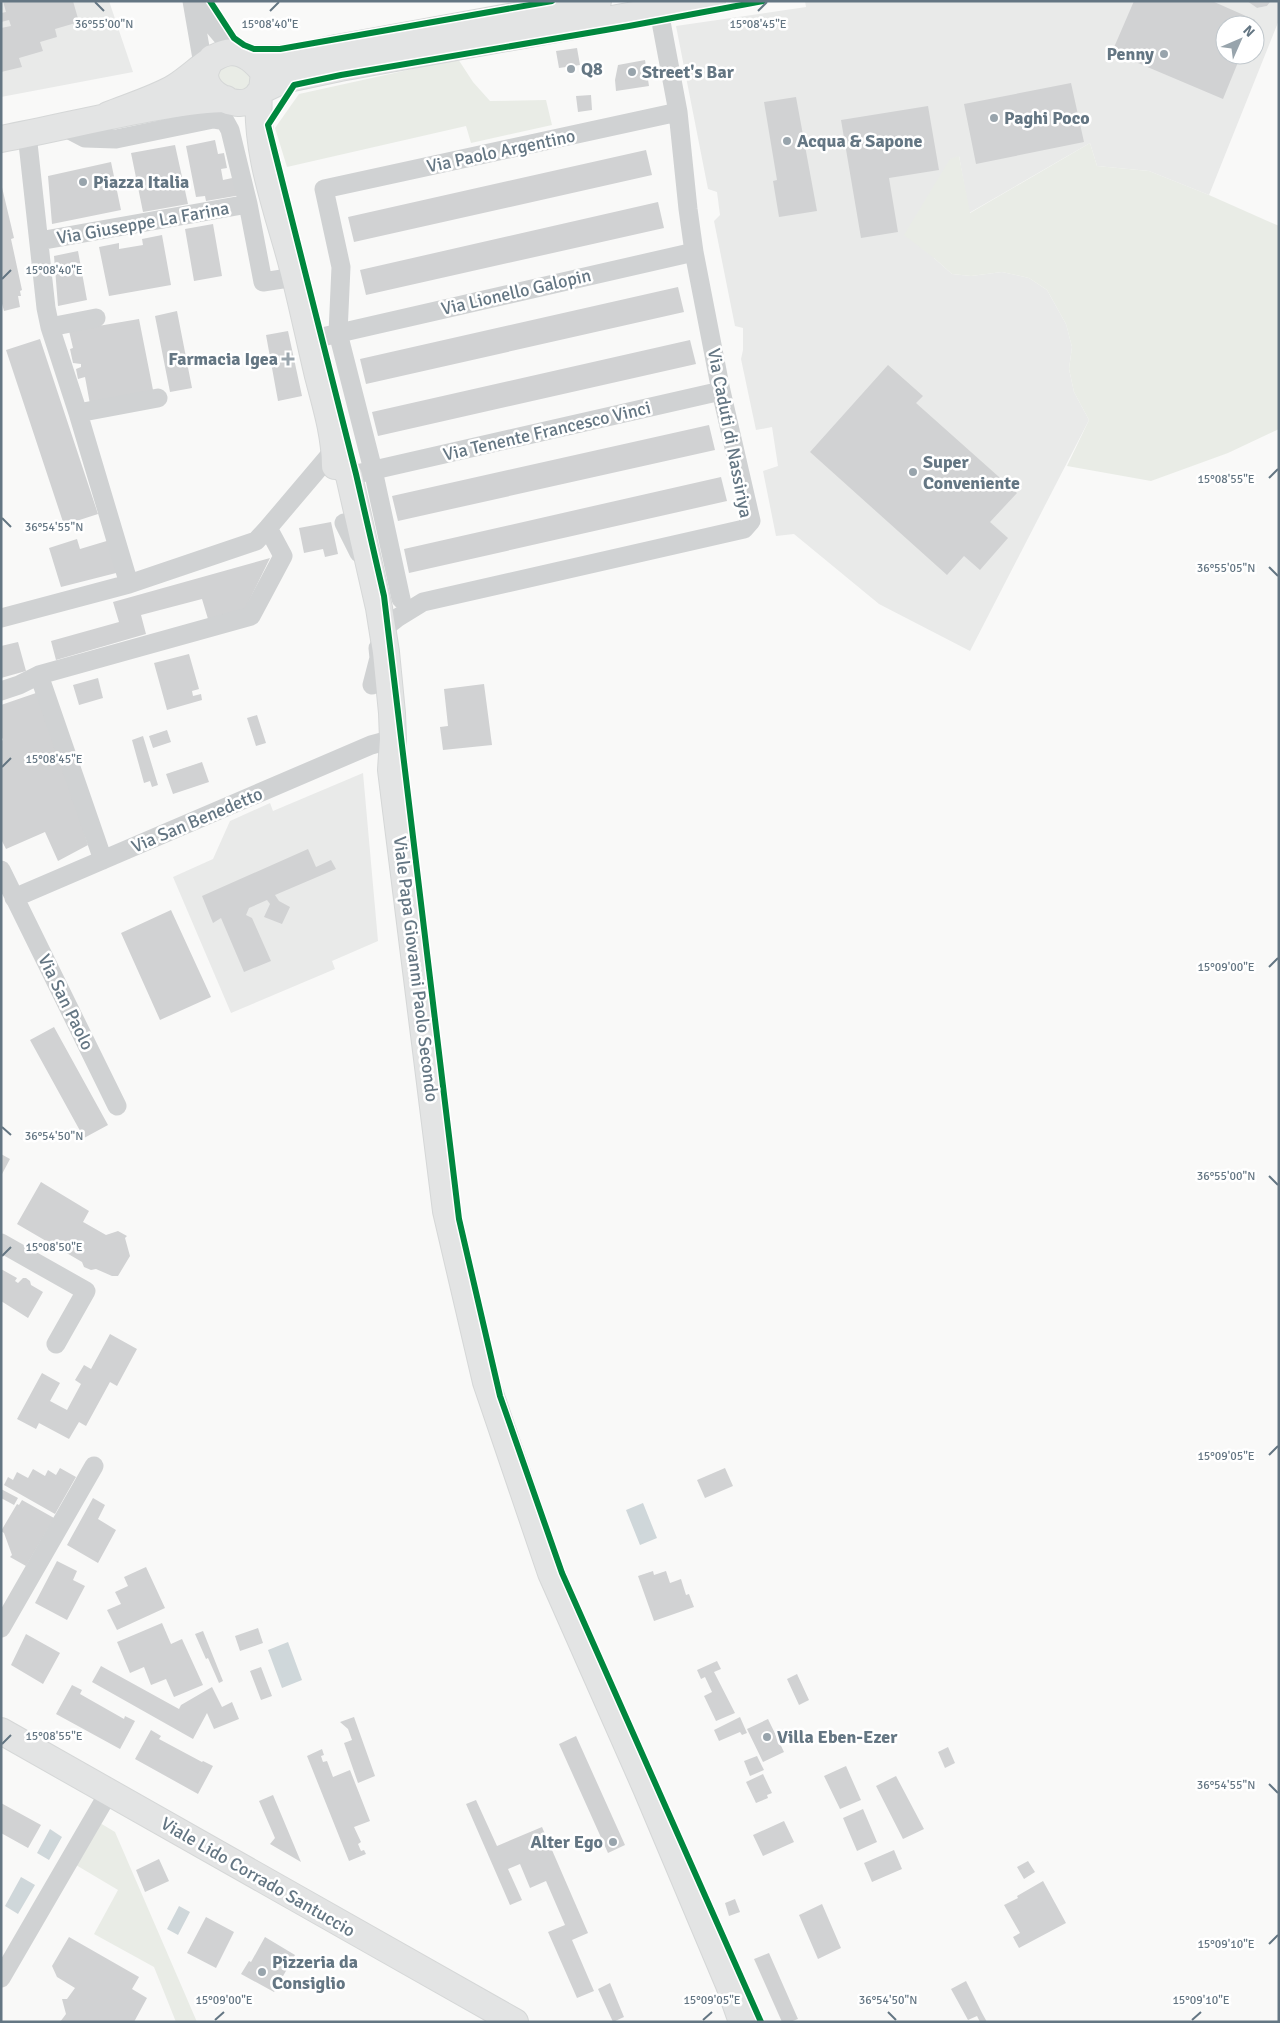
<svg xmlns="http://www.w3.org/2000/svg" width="1280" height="2023" viewBox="0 0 1280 2023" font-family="Signika,sans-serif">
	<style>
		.built { fill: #e9eae9; fill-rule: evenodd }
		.green { fill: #e9ece6 }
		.water { fill: #cfd7da }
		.building { fill: #d1d2d3 }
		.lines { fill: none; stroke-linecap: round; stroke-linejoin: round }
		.secondary-casing { stroke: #d5d7d7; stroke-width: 28 }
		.street { stroke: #d0d2d3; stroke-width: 19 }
		.secondary { stroke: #e3e4e4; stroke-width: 26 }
		.cycleway-casing { stroke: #fff; stroke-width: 9 }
		.cycleway { stroke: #00873e; stroke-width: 6 }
		.ticks { fill: none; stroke: #647683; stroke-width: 2 }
		.poi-dot { fill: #98a4ac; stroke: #fff; stroke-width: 2 }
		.labels { text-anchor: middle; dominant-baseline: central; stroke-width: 5; stroke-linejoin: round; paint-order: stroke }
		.poi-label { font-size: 18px; font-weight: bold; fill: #647683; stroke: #fff; text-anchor: start }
		.street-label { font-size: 18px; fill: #647683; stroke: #fff }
		.ticks-label { font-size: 12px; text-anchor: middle; fill: #647683; stroke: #fff; stroke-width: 5; stroke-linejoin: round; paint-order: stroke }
	</style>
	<rect width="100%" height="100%" fill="#f9f9f8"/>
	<!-- built -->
	<path class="built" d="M1,1H109L133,72L1,97Z
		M805,1H1248L1257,8L1267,6L1271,1H1279V20L1209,195L1149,171L1097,166L1090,143L969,213L959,156L934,258L952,274L971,276L1002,272L1029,278L1047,290L1066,324L1072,347L1069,369L1074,392L1089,420L970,651L879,604L794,534L776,536L763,471L778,466L772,427L756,430L741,359L743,350V328L735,326L714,221L720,215L717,192L708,189L676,26L806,7ZM1225,25H1255V55H1225Z
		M363,773L378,941L332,961L335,969L231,1013L173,877L213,859L230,821L270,803L273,811Z"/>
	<!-- green -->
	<path class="green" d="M458,59L473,82L490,101L546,100L552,125L471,143L466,126L287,167L275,128L299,94Z
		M227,60L256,75L248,92L232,91L216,78L219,65Z
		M1090,143L1097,166L1149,171L1209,195L1279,226V429L1228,453L1151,481L1067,466L1089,420L1074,392L1069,369L1072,347L1066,324L1047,290L1029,278L1002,272L971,276L952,274L934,258L904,235L950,159L959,156L970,213Z
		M100,1823L115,1832L197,2022H176L154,1967L94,1934L118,1890L76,1865Z"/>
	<!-- water -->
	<path class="water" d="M643,1503L657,1538L640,1545L626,1510Z
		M288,1642L302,1680L282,1688L268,1650Z
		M50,1829L62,1837L49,1860L37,1853Z
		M21,1877L35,1885L18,1914L5,1906Z
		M179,1906L190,1912L178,1935L167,1929Z"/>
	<!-- building -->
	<path class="building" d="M3,1H73L79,22L55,29L57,37L40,42L43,51L19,58L22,67L1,72V28L11,26L9,20L1,22V13L6,12Z
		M1134,1H1212L1255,20L1253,25H1225V55H1241L1223,99L1112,52Z
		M1247,1H1271L1267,6L1257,8Z
		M577,48L580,65L559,68L556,51Z
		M645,60L649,86L616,91L615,80L618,65Z
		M1071,83L1084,142L976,164L964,104Z
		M591,95L592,110L578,112L576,96Z
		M796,97L817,211L779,217L773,181L777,180L764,102Z
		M928,106L939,170L889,178L898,232L861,238L841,120Z
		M215,140L218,154L224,153L227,168L221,169L223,180L237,177L241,195L206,201L205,196L196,197L186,146Z
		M175,145L188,204L143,212L131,153Z
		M646,150L652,175L354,242L348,217Z
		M111,162L121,210L52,224L48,176Z
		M1,183L14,238L11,239L22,290L20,291L21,296H18L20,307L4,311L1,300Z
		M658,202L664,228L366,295L360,270Z
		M213,224L222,276L194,281L185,229Z
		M162,235L171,285L109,296L99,247L119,243V249L143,245L142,239Z
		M78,251L87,300L58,306L54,256Z
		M678,287L684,312L366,384L360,359Z
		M177,311L192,388L170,392L155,316Z
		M139,319L154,395L90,404L85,377L78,379L76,369L81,367V364L73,363L70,349L73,348L69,331Z
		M288,331L302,396L278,401L266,335Z
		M40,339L98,514L64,525L6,350Z
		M690,340L696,364L378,436L372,412Z
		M888,365L923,396L916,403L1017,493L990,522L1008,538L980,570L964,556L947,575L810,452Z
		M709,425L715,450L398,521L392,496Z
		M721,477L727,501L409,573L404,549Z
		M331,522L338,554L325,557L323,549L304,553L299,528Z
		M77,539L80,549L110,540L120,572L61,587L49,548Z
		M270,558L245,609L208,619L202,599L141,615L146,634L56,660L51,641L119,622L113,602Z
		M18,642L26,671L1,678V646Z
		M189,654L199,689L192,691L193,696L201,694L202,700L167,710L154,663Z
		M98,678L103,698L79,705L73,685Z
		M484,684L492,745L443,750L440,727L448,726L444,689Z
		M36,693L56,740L88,845L58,861L45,832L6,849L1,839V741L3,740L1,735V705Z
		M257,715L266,743L256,746L247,718Z
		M167,730L171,742L153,748L149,736Z
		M143,736L158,785L152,787L150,781L144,783L132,740Z
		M202,762L209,782L173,794L166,774Z
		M308,849L316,867L331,860L336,869L275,895L279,901L290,907L282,924L264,917L270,904L267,900L249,908L246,915L252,918L271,961L244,972L221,918L213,923L202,896Z
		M171,910L211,997L160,1020L121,933Z
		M54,1027L108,1125L84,1138L30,1040Z
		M1,1154L10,1159L1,1176Z
		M41,1182L89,1211L83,1222L85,1223L106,1235L118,1231L127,1236L125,1238L130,1256L118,1276H112L96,1269L91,1270L84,1267L82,1262L17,1224Z
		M1,1269L17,1278L15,1281L18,1283L23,1278H26L30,1281L31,1285L43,1292L28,1318L1,1301Z
		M110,1334L137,1349L117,1386L110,1382L86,1426L79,1422L69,1439L39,1423L36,1429L17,1419L42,1373L60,1383L50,1401L67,1410L81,1384L75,1380L84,1365L91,1369Z
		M60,1468L76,1477L55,1514L4,1485L8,1477L13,1480L17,1472L28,1478L33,1469L45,1476L48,1470L56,1475Z
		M725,1468L733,1486L705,1498L697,1480Z
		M1,1489L18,1498L14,1505L1,1498Z
		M93,1498L105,1505L98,1519L116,1530L98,1563L67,1545Z
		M22,1500L54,1518L26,1566L10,1557L12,1555L4,1533L1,1531L17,1504L19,1505Z
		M57,1561L77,1571L73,1580L85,1586L67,1620L35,1603Z
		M146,1567L165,1608L117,1630L107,1610L121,1604L115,1592L128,1586L124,1577Z
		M653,1571L654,1575L666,1571L670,1583L681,1579L686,1595L689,1594L694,1607L654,1621L638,1576Z
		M162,1623L171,1644L182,1639L203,1685L174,1697L166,1679L151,1685L144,1667L130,1673L117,1642Z
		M258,1628L263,1643L240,1651L235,1636Z
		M203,1631L223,1681L219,1683L208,1658L206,1659L195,1634Z
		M26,1634L60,1653L43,1684L11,1665Z
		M717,1661L721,1669L714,1672L735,1713L716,1721L704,1696L712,1692L705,1677L701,1679L697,1670Z
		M101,1666L179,1709L181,1705L212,1687L222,1707L232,1702L239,1719L214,1729L207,1713L193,1739L92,1682Z
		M261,1667L272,1696L261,1700L250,1671Z
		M797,1674L809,1700L799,1705L787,1679Z
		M72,1685L82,1690L80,1694L124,1719L125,1716L135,1721L120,1749L56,1714Z
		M354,1717L375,1776L358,1783L344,1743L352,1740L348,1729L340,1722Z
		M740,1717L747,1733L742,1735L740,1732L719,1741L714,1730Z
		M768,1719L784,1752L763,1762L747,1729Z
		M151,1730L161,1736L159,1739L202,1762L203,1761L213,1766L198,1794L135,1759Z
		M576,1736L625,1845L608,1853L559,1744Z
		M948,1747L955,1763L945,1768L938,1752Z
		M322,1749L324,1755L321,1756L323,1762L327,1761L333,1777L350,1770L370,1821L354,1827L361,1842L358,1844L361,1851L364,1850L366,1854L349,1861L307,1756Z
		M757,1756L764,1770L750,1776L744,1761Z
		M846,1766L861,1800L840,1809L824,1776Z
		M763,1774L772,1793L767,1795L768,1798L756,1803L746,1782Z
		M896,1776L924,1829L903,1839L876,1786Z
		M273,1795L301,1862L270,1844L275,1838L259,1801Z
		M476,1800L497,1846L542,1827L588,1933L572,1940L594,1991L577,1998L548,1932L565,1925L546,1881L530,1888L520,1864L508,1869L522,1900L510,1905L466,1804Z
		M1,1803L41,1825L28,1848L1,1833Z
		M863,1809L877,1842L857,1851L843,1818Z
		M784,1821L794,1842L763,1856L753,1835Z
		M894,1850L902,1869L872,1882L864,1863Z
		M159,1859L169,1881L145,1892L136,1870Z
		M1028,1861L1035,1872L1024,1879L1017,1867Z
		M1043,1881L1066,1923L1019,1948L1013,1937L1020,1933L1004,1905L1018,1898L1017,1896Z
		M735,1899L740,1912L729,1916L725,1903Z
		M822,1904L841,1948L818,1959L799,1915Z
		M206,1917L234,1932L216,1968L187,1953Z
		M69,1937L139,1977L132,1989L147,1998L134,2022H60L66,2014L62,1999H67L75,1988L57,1977L52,1966Z
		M265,1937L295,1955L274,1992L241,1974L249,1961L251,1962Z
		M769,1953L798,2019L790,2022H782L754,1959Z
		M966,1981L982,2013L987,2022H980L977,2016L968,2020L951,1989Z
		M610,1983L624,2017L613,2022L598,1989Z"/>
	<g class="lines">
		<!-- secondary casing -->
		<g class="secondary-casing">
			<path id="secondary" d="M249,58C279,61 307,55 337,48L598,1
				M262,90L283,80L340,68L712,1
				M259,93C255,151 276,206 291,261C301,299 309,338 318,376C326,406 335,436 335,466
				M108,115C128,107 157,98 175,87C207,67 230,28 264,73L262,90C259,94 254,99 250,101C234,108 207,95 205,76C205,70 209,63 212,58
				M1,139C54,129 105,116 158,107C181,103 203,99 226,99
				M335,449L349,476L379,608L386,652L392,713L393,739L391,770L446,1211L486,1382L551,1573L646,1788L729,1985L742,2022
				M1,1731L515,2022"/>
		</g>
		<!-- street -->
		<path class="street" d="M192,1L205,76
			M202,1L215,28L236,53
			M64,127L85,138L116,139L213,119L225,121L230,130L248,204L263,282L295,277
			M27,134L46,308L50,327L78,413L129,584
			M39,241L248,204
			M50,327L96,318
			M309,340L694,252
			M78,413L158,398
			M361,473L721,391
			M344,523L359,553
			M401,599L373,470L338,333L341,267L324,189L678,112
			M1,618L129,584L256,541L268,528L335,449
			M383,629L397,618L423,602L744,529L751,521L721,391L694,252L688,209L678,112L659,11
			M39,675L103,860
			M372,685L379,658L378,648
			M1,691L19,685L39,675L251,616L283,556L268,528
			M1,870L117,1106
			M14,898L371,745L393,739
			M1,1243L86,1291L56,1344
			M1,1628L94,1466
			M1,1978L109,1792"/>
		<!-- secondary -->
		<use href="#secondary" class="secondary"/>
		<!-- cycleway casing -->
		<g class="cycleway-casing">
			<path id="cycleway" d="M210,1L234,38L244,45L254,49H280L552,1
				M761,2022L562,1573L500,1396L459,1219L384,596L356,474L268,125L294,85L341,75L629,26L763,1"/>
		</g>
		<!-- cycleway -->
		<use href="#cycleway" class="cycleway"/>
	</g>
	<!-- ticks -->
	<path class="ticks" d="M95,2L104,11M270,11L279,2M758,11L767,2M2,279L11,270M1269,478L1278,469M2,518L11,527M1269,567L1278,576M2,767L11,758M1269,967L1278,958M2,1127L11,1135M1269,1176L1278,1185M2,1256L11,1247M1269,1455L1278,1446M2,1744L11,1735M1269,1784L1278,1793M1269,1944L1278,1935M888,2012L896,2020M215,2020L224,2012M703,2020L712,2012M1192,2020L1201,2012"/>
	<!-- markers -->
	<g class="poi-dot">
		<circle cx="1164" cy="54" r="5"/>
		<circle cx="571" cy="69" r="5"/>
		<circle cx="632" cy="72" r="5"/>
		<circle cx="994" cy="118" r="5"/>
		<circle cx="787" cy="141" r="5"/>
		<circle cx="83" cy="182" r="5"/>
		<path d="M285.5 351.5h5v5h5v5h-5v5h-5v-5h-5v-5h5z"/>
		<circle cx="913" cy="472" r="5"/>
		<circle cx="767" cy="1737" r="5"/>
		<circle cx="613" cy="1842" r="5"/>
		<circle cx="262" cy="1972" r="5"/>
	</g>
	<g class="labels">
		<!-- poi labels -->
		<g class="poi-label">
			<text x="1154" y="54" text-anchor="end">Penny</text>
			<text x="581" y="69">Q8</text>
			<text x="642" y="72">Street's Bar</text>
			<text x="1004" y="118">Paghi Poco</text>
			<text x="797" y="141">Acqua &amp; Sapone</text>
			<text x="93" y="182">Piazza Italia</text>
			<text x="278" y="359" text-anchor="end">Farmacia Igea</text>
			<text x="923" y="462">Super<tspan x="923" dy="21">Conveniente</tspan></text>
			<text x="777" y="1737">Villa Eben-Ezer</text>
			<text x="603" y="1842" text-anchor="end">Alter Ego</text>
			<text x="272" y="1962">Pizzeria da<tspan x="272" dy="21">Consiglio</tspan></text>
		</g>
		<!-- street labels -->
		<g class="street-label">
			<text transform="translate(501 151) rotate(-12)">Via Paolo Argentino</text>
			<text transform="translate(143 223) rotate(-10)">Via Giuseppe La Farina</text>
			<text transform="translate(516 292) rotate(-13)">Via Lionello Galopin</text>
			<text transform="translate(547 431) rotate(-13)">Via Tenente Francesco Vinci</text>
			<text transform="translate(730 433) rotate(79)">Via Caduti di Nassiriya</text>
			<text transform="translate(197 820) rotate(-23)">Via San Benedetto</text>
			<text transform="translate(416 969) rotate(83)">Viale Papa Giovanni Paolo Secondo</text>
			<text transform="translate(66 1002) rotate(64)">Via San Paolo</text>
			<text transform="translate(258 1877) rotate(30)">Viale Lido Corrado Santuccio</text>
		</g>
	</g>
	<g class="ticks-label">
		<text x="104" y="28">36°55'00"N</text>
		<text x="270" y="28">15°08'40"E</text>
		<text x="758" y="28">15°08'45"E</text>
		<text x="54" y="274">15°08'40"E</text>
		<text x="1226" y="483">15°08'55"E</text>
		<text x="54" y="531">36°54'55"N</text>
		<text x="1226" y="572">36°55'05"N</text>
		<text x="54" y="763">15°08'45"E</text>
		<text x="1226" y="971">15°09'00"E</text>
		<text x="54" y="1140">36°54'50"N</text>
		<text x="1226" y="1180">36°55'00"N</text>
		<text x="54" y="1251">15°08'50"E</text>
		<text x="1226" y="1460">15°09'05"E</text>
		<text x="54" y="1740">15°08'55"E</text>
		<text x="1226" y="1789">36°54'55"N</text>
		<text x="1226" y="1948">15°09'10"E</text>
		<text x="224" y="2004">15°09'00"E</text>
		<text x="712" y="2004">15°09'05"E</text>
		<text x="888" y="2004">36°54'50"N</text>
		<text x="1201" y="2004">15°09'10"E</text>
	</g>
	<!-- border -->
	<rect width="1280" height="2023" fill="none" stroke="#647683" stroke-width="5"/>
	<!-- north arrow -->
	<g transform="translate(1240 40) rotate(45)"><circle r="24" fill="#ffffff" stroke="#c1c8cd"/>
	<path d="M0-4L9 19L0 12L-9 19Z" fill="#98a4ac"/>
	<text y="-8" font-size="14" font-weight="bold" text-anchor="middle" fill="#647683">N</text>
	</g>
</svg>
